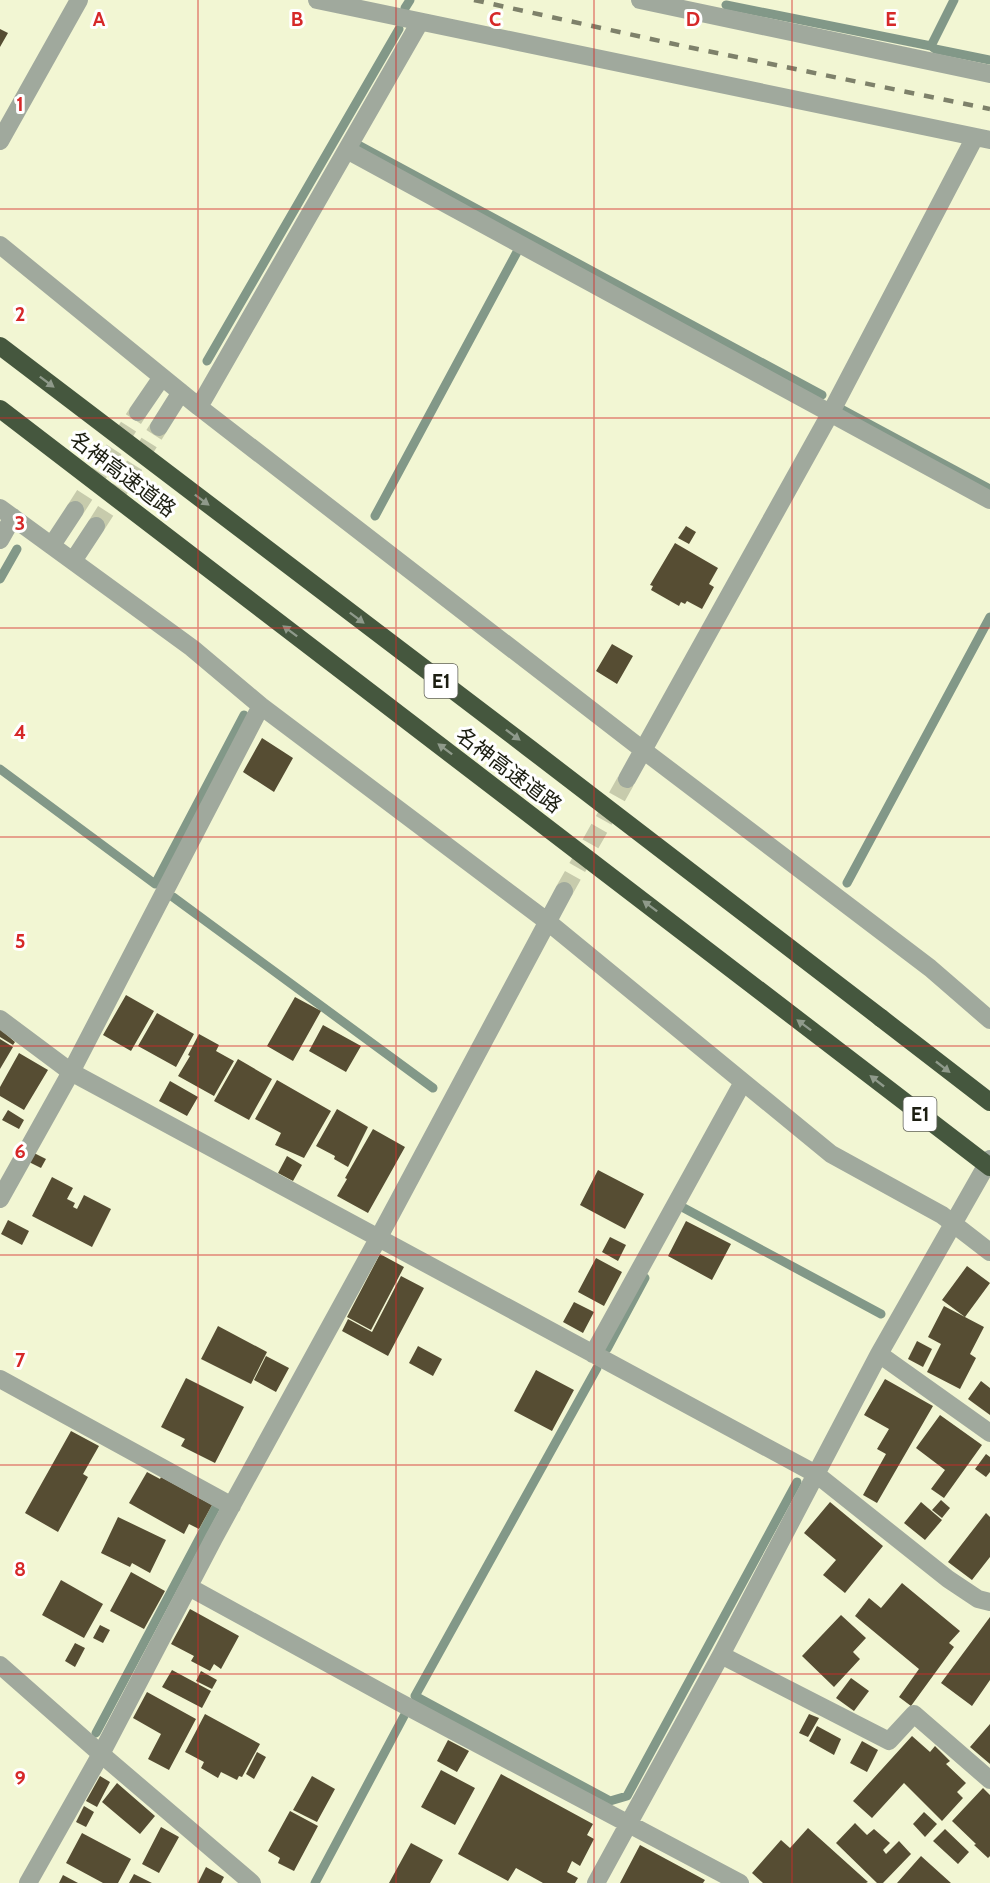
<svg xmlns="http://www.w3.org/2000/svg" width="990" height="1883" viewBox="0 0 990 1883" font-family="Cabin,'Noto Sans JP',sans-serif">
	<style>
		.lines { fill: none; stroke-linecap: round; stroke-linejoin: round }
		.stream { stroke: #829888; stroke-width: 9 }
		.building { fill: #564d33 }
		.minor-tunnel { stroke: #c7cbac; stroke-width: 18; stroke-dasharray: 18 9; stroke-linecap: butt }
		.minor { stroke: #a0a99d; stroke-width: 18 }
		.highway { stroke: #45573e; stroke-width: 18 }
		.rail { stroke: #7e816a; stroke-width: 4.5; stroke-dasharray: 10 10; stroke-linecap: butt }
		.highway-bridge { stroke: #45573e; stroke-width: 18 }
		.oneway { fill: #8f9a8b }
		.grid { fill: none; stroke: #d62828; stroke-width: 1.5; stroke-opacity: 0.55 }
		.labels { text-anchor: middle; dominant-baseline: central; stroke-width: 6; stroke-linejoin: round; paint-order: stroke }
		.shield { fill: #fff; stroke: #606258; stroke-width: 1.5 }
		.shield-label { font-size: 20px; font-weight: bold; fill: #1c1e11 }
		.street-label { font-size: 21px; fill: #1c1e11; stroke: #fff }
		.grid-label { font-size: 20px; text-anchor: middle; font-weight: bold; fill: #d62828; stroke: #fff; stroke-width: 6; stroke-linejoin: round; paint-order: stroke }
	</style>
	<rect width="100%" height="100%" fill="#f2f6d3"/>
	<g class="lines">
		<!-- stream -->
		<path class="stream" d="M726,5L931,46L935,49L990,60
			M405,8L410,0
			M931,46L954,0
			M360,146L822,395
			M207,361L399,29
			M841,409L990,489
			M375,516L517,252
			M0,579L17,549
			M0,769L155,884L244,715
			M847,883L990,617
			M173,897L433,1088
			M682,1207L881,1314
			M607,1349L645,1278
			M597,1368L415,1696L610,1801L627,1796L797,1482
			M96,1733L216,1507
			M315,1883L404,1716"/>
	</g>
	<!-- building -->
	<path class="building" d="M0,29L8,33L0,47Z
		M686,526L696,532L689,544L678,538Z
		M675,543L718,568L709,584L714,587L702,609L687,601L685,604L681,602L679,606L651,590L653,586L650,585Z
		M612,644L633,656L617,684L596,671Z
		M262,738L293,758L274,792L243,772Z
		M126,995L154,1011L131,1051L103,1035Z
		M295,997L321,1011L293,1061L267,1046Z
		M157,1013L194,1034L176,1067L138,1046Z
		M323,1025L361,1046L346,1072L309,1051Z
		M0,1029L15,1042L13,1045L0,1037Z
		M199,1034L219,1045L216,1051L234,1061L214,1096L178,1076L190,1056L188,1055Z
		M0,1039L13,1047L0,1069Z
		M19,1053L48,1070L24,1110L0,1096V1087Z
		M238,1059L272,1079L249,1120L214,1101Z
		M277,1080L331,1111L304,1158L275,1145L281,1133L255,1119Z
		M170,1081L198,1097L187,1116L159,1101Z
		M337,1109L368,1127L348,1167L334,1159L335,1156L316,1146Z
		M8,1110L24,1120L19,1129L2,1120Z
		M373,1129L405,1147L368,1213L337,1196L347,1179L345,1178Z
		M30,1151L46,1159L41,1168L25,1160Z
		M287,1156L302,1165L293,1181L278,1173Z
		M598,1170L644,1194L625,1229L580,1205Z
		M52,1177L73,1188L67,1199L75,1203L73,1207L77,1209L84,1195L111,1209L92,1247L32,1216Z
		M8,1220L29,1231L22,1245L1,1234Z
		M686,1221L731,1244L712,1280L668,1256Z
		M610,1237L626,1245L618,1261L602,1252Z
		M380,1254L404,1267L371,1330L347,1317Z
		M596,1258L622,1272L604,1306L578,1292Z
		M967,1266L990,1283L965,1317L942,1300Z
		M401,1276L424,1288L388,1356L342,1331L348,1319L372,1332Z
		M574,1302L594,1312L583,1333L563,1322Z
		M944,1306L984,1327L970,1354L976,1358L960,1389L927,1372L941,1344L928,1337Z
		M218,1326L267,1352L251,1384L201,1359Z
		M917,1341L932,1349L923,1367L908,1359Z
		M418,1346L442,1359L433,1376L409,1363Z
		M266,1356L289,1368L276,1392L254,1380Z
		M536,1370L574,1390L552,1431L514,1411Z
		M186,1378L244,1407L215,1463L181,1446L185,1439L161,1427Z
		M885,1379L933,1406L877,1503L863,1495L886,1454L877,1449L889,1429L864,1415Z
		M981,1381L990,1388V1415L968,1399Z
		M940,1415L982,1445L944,1498L931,1489L945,1470L916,1448Z
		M71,1431L99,1446L83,1474L88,1477L58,1532L25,1513Z
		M986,1454L990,1457V1472L986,1477L975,1469Z
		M147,1472L160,1479L161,1477L212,1505L199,1529L189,1524L184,1534L129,1503Z
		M941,1500L950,1508L942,1518L932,1510Z
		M830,1502L883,1546L845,1593L823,1575L836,1560L804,1533Z
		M921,1502L942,1520L925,1540L904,1523Z
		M986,1513L990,1517V1557L972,1580L948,1562Z
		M118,1517L166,1540L150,1573L132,1563L130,1567L101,1553Z
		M131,1572L165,1591L144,1629L110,1611Z
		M61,1580L103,1604L84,1638L42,1615Z
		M902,1583L960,1631L949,1643L954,1647L911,1706L899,1697L919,1669L855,1616L869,1598L881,1608Z
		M190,1609L239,1636L221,1669L214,1664L210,1671L191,1661L194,1656L171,1644Z
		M841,1615L866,1638L853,1652L860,1659L834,1687L802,1656Z
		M990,1617V1680L972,1706L941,1683Z
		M100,1625L110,1630L103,1643L93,1638Z
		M75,1643L85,1648L75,1667L65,1661Z
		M172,1670L211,1691L202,1708L162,1687Z
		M201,1671L217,1680L212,1689L196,1681Z
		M851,1678L869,1691L854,1711L836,1698Z
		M147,1692L196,1719L169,1770L148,1759L161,1734L133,1718Z
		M205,1714L260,1744L242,1777L239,1776L237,1780L221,1772L218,1778L201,1768L204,1762L185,1752Z
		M809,1714L819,1718L808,1737L799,1733Z
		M990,1724V1764L970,1747Z
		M817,1726L841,1739L834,1755L809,1741Z
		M912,1736L930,1752L935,1746L950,1761L946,1764L966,1783L957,1792L963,1798L942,1821L904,1783L872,1818L853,1801Z
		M448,1740L469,1751L457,1772L437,1761Z
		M862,1741L878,1750L867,1772L850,1763Z
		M257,1752L266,1757L254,1779L246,1774Z
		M441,1770L475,1788L455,1825L421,1807Z
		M501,1774L593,1824L587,1835L594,1839L580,1866L572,1861L567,1872L578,1878L575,1883H543L516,1868L508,1881L458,1854Z
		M100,1776L110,1782L97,1807L86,1801Z
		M312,1776L335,1789L317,1822L293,1810Z
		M117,1783L155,1816L140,1834L102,1802Z
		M983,1788L990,1795V1856L988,1858L974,1845L976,1844L952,1821Z
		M84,1806L94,1812L86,1827L76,1822Z
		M290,1811L318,1826L294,1871L278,1863L280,1858L268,1851Z
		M924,1812L937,1824L925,1837L913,1824Z
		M855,1823L867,1835L874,1829L890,1843L883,1850L886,1854L899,1841L911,1854L883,1883H877L836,1843Z
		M161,1827L179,1837L159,1873L142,1864Z
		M808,1828L868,1882L866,1883H763L752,1873L781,1840L790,1848Z
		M945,1829L969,1852L958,1864L933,1841Z
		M82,1833L131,1859L118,1883H103L66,1863Z
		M411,1843L443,1860L430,1883H389Z
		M640,1845L705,1880L703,1883H620Z
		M921,1856L951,1883H897Z
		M206,1867L224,1877L221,1883H198Z
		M134,1874L152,1883H129Z
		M63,1875L78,1883H59Z"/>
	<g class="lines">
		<!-- minor-tunnel -->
		<path class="minor-tunnel" d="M75,510L138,412
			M96,526L159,427
			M564,891L627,779"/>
		<!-- minor -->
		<path class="minor" d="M317,0L990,140
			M640,0L990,74
			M0,141L79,0
			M347,150L990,500
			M0,245L199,407L643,750L930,968L990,1020
			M199,407L420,22
			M138,412L162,377
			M159,427L181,392
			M0,508L192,648L261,706L548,922L831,1154L942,1215L990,1252
			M0,540L13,517
			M52,545L75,510
			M73,561L96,526
			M627,779L830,414L975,137
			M0,1019L71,1072L816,1474L948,1579L978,1599L990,1602
			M0,1199L71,1072L261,706
			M593,1354L743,1082
			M879,1354L990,1433
			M0,1379L232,1506
			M189,1587L397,1701L740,1883
			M721,1655L889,1741L914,1714L990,1780
			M0,1665L101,1754L252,1883
			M28,1883L101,1754L214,1538L379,1237L564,891
			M596,1883L721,1655L879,1354L990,1159"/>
		<!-- highway -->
		<path class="highway" d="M881,1018L990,1102"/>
		<!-- rail -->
		<path class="rail" d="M474,0L683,46L990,109"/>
		<!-- highway-bridge -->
		<path class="highway-bridge" d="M0,346L529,748L881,1018
			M0,409L990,1167"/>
	</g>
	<!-- one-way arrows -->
	<defs><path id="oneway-solid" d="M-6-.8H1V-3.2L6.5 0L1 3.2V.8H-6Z" transform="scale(1.5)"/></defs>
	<g class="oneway">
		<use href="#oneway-solid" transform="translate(47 382) rotate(37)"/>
		<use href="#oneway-solid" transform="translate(202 500) rotate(37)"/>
		<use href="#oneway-solid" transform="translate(357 618) rotate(37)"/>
		<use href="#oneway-solid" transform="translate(290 631) rotate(-143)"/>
		<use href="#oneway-solid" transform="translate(513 735) rotate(37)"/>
		<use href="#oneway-solid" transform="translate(445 749) rotate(-143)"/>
		<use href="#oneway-solid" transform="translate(650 906) rotate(-143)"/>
		<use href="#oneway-solid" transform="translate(804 1025) rotate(-143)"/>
		<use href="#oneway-solid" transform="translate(943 1067) rotate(38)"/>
		<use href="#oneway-solid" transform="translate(877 1081) rotate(-142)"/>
	</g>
	<!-- grid -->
	<path class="grid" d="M198,0V1883M396,0V1883M594,0V1883M792,0V1883M0,209H990M0,418H990M0,628H990M0,837H990M0,1046H990M0,1255H990M0,1465H990M0,1674H990"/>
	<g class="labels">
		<!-- shield labels -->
		<g class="shield">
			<rect x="424.5" y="664" width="33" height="34" rx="4.5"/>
			<rect x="903.5" y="1097" width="33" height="34" rx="4.5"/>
		</g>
		<g class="shield-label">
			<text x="441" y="681">E1</text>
			<text x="920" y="1114">E1</text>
		</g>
		<!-- street labels -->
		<g class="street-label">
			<text transform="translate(123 474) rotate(37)">名神高速道路</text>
			<text transform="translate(509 770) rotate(37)">名神高速道路</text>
		</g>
	</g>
	<g class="grid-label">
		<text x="99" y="26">A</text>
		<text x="297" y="26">B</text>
		<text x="495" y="26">C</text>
		<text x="693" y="26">D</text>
		<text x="891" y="26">E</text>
		<text x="20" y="111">1</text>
		<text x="20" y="321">2</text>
		<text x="20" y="530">3</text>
		<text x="20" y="739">4</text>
		<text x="20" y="948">5</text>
		<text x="20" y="1158">6</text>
		<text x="20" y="1367">7</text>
		<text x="20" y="1576">8</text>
		<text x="20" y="1785">9</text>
	</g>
</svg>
